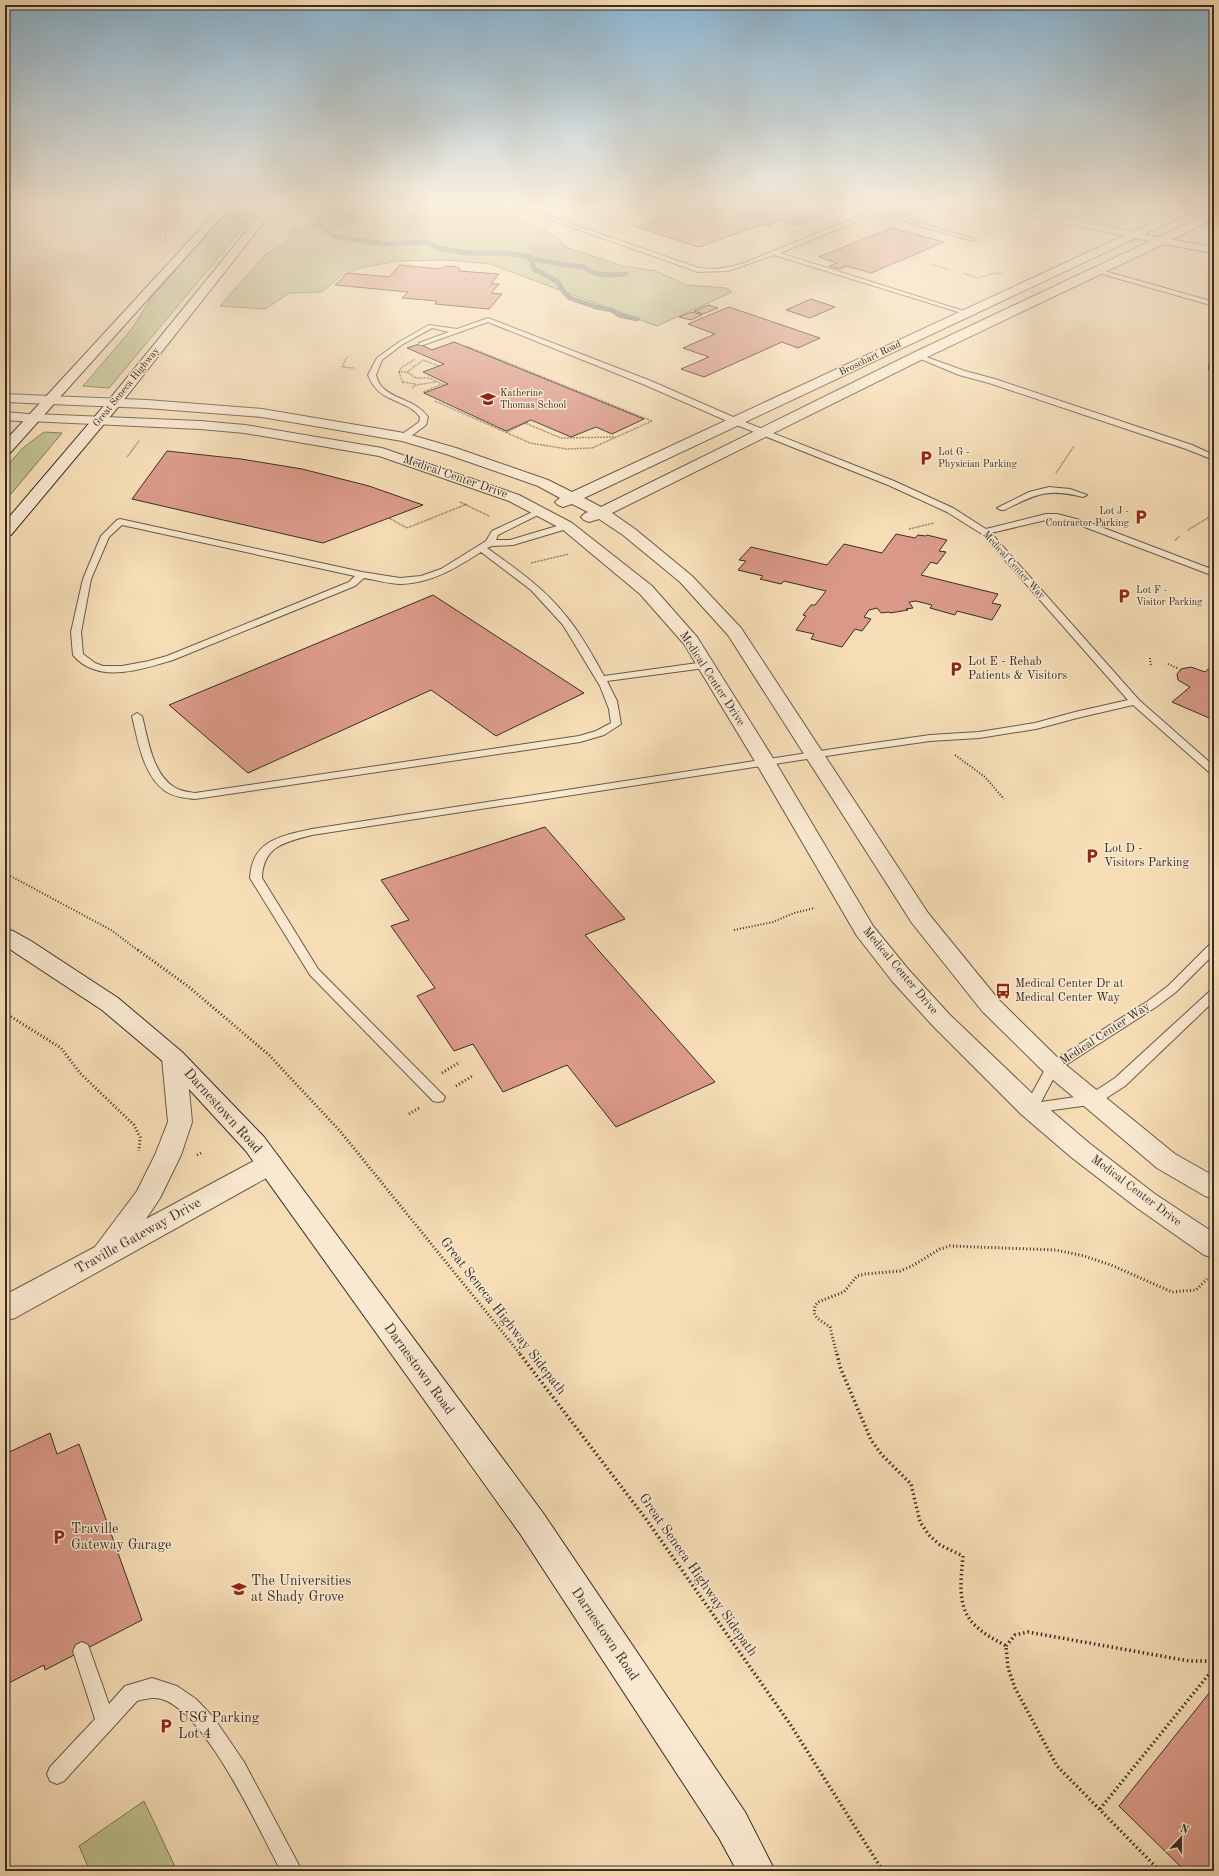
<svg xmlns="http://www.w3.org/2000/svg" width="1219" height="1876" viewBox="0 0 1219 1876" font-family="'Old Standard TT',serif">
	<style>
		.green { fill: #bec08c; stroke: #7c765a }
		.water { fill: #9ebab6; stroke: #76827d }
		.lines { fill: none; stroke-linecap: round; stroke-linejoin: round }
		.shore { stroke: #6c746e; stroke-width: 1 }
		.stream { stroke: #76827d; stroke-width: 5 }
		.building { fill: #db9a89; stroke: #392d27 }
		.service-casing { stroke: #68594b; stroke-width: 2 }
		.minor-casing { stroke: #68594b; stroke-width: 2 }
		.tertiary-casing { stroke: #68594b; stroke-width: 2 }
		.secondary-casing { stroke: #392d27; stroke-width: 2 }
		.path-far3 { stroke: #392d27; stroke-width: 1.5; stroke-dasharray: 0.5 1; stroke-linecap: butt }
		.path-far2 { stroke: #392d27; stroke-width: 2; stroke-dasharray: 1 2; stroke-linecap: butt }
		.path-far1 { stroke: #392d27; stroke-width: 3; stroke-dasharray: 1 2.5; stroke-linecap: butt }
		.path { stroke: #392d27; stroke-width: 3.5; stroke-dasharray: 1.5 3; stroke-linecap: butt }
		.service { fill: #f9e9d0; fill-rule: evenodd }
		.minor { fill: #f9e9d0; fill-rule: evenodd }
		.tertiary { fill: #f9e9d0; fill-rule: evenodd }
		.secondary { fill: #f9e9d0; fill-rule: evenodd }
		.labels { text-anchor: middle; dominant-baseline: central; stroke-width: 3; stroke-linejoin: round; paint-order: stroke }
		.far-street-label { font-size: 10px; fill: #392d27; stroke: #f9e9d0 }
		.far-poi-label { font-size: 10px; fill: #392d27; stroke: #f9e9d0; text-anchor: start }
		.street-label { font-size: 12px; fill: #392d27; stroke: #f9e9d0 }
		.poi-label { font-size: 12px; fill: #392d27; stroke: #f9e9d0; text-anchor: start }
		.near-street-label { font-size: 14px; fill: #392d27; stroke: #f9e9d0 }
		.near-poi-label { font-size: 14px; fill: #392d27; stroke: #f9e9d0; text-anchor: start }
	</style>
	<rect width="100%" height="100%" fill="#f6ddb6"/>
	<filter id="stains"><feTurbulence type="fractalNoise" baseFrequency=".005" numOctaves="4"/><feColorMatrix values="0 0 0 0 .2 0 0 0 0 .09 0 0 0 0 .02 0 0 0 .5 -.17"/></filter>
	<radialGradient id="worn" r=".72"><stop offset=".6" stop-color="#630" stop-opacity="0"/><stop offset="1" stop-color="#630" stop-opacity=".3"/></radialGradient>
	<!-- green -->
	<path class="green" d="M235,203H264L109,388L83,386L131,330L152,297Z
		M407,203H497L505,215L557,236L565,247L623,266L656,271L686,285L727,288L732,292L657,326L490,264L447,260L397,261L360,268L341,276L322,292L290,293L265,309L220,306L266,254L286,242L292,230L309,225L332,228L372,218Z
		M44,432L62,433L5,501V468L23,448Z
		M144,1801L177,1871H90L79,1846Z"/>
	<!-- water -->
	<path class="water" d="M326,203H407L372,218L332,228L309,225Z"/>
	<g class="lines">
		<!-- shore -->
		<path class="shore" d="M329,203L318,219L319,222C347,225 372,214 397,203
			M334,203L333,209L327,216L328,219L369,210L385,203"/>
		<!-- stream -->
		<path class="stream" d="M321,227L334,236L383,244L425,242L443,249L467,253H504L530,257L534,269L558,282L563,291L570,298L596,307L612,310L619,315L637,319
			M530,259C549,261 565,266 584,267C594,277 612,275 626,274"/>
	</g>
	<!-- building -->
	<path class="building" d="M708,203H814L819,204L815,206L834,211L797,225L782,220L768,226L763,224L699,247L637,227Z
		M892,228L944,242L871,273L847,266L839,269L829,266L837,263L819,257Z
		M400,265L439,269L447,266L456,267L460,269L459,271L499,274L491,284H499L491,293L502,294L489,309L435,304L437,301L402,298L408,292L335,285L348,273L389,277Z
		M811,299L835,307L810,318L786,310Z
		M708,305L718,308L703,314L694,311Z
		M729,307L820,338L798,348L782,342L704,377L681,369L709,357L683,348L715,334L688,324Z
		M692,312L702,315L691,320L679,317Z
		M454,342L644,419L612,434L596,427L571,437L531,420L506,431L424,393L448,384L423,372L444,364L407,348L419,344L432,350Z
		M167,451L241,459L302,469L369,486L423,505L323,543L132,499Z
		M896,534L915,538L918,535L926,536L927,535L947,540L939,551L946,552L937,564L931,562L921,575L998,594L992,603L1001,605L992,620L957,611L955,615L930,608L932,605L916,601L909,602L913,608L906,609L908,610L890,613L889,612L881,613L877,608L869,610L864,617L871,619L862,631L855,629L842,647L811,639L814,634L796,630L806,616L803,615L811,605H815L826,591L784,581L781,584L760,579L763,576L738,570L746,561L739,560L751,547L827,565L844,544L882,553Z
		M433,595L584,693L496,736L431,690L248,773L169,705Z
		M1214,664V720L1172,702L1190,687L1178,680L1177,674L1181,669L1191,667L1205,672Z
		M545,827L625,919L585,935L715,1082L616,1127L567,1065L503,1092L473,1044L454,1051L417,996L435,988L391,926L409,920L381,880Z
		M50,1433L57,1454L79,1444L142,1620L45,1670L44,1665L5,1685V1454Z
		M1214,1687V1871H1185L1119,1806Z"/>
	<g class="lines">
		<!-- service casing -->
		<g class="service-casing">
			<path id="service" d="M504,203H511L699,268C715,270 729,268 744,263L877,209L859,203H867L886,209L780,253L970,313L965,314L774,255L728,271L698,272Z
				M921,203H928L907,213L906,216L916,222L974,239V241L912,224L901,218L902,211Z
				M1097,269L1214,302V306L1095,272V270Z
				M488,318L651,381L740,420L894,481L953,508L986,529L1046,514H1057L1088,522L1214,570V576L1082,526L1057,520H1046L991,533L1139,700L1214,766V774L1210,773L1133,705L1077,718L1036,729L979,738L930,741L846,753L312,835C285,842 263,846 262,878L318,969L445,1097L443,1101L438,1102L433,1101L310,975L250,878C252,840 281,836 312,829L846,747L930,735L979,732L1035,723L1075,712L1128,700L982,534L947,512L888,485L734,424L645,385L488,322L423,345H419V343L449,332L432,328L403,344L382,360L376,375C377,379 379,383 381,386C395,401 415,399 428,417L426,425L407,439H401V435L419,422L420,417C409,401 385,402 374,386C371,383 370,379 368,375L377,358L399,342L429,325L457,329Z
				M918,354L965,371L995,379L1192,445L1214,455V460L1186,449L989,383L959,375L916,357V355Z
				M1209,365H1214V370L1209,369Z
				M1049,487L1070,489L1087,495L1083,497C1046,488 1037,494 1004,510H1001L997,508L1029,492Z
				M539,509H542L546,511L498,535L496,540H510L567,523L571,526L570,528L513,545L492,546L487,548C515,568 545,589 566,616C581,634 593,656 604,676L705,662L710,665L705,668L607,681L617,701L621,724L604,735L580,742L195,799C185,798 174,797 165,791C143,775 138,741 132,716L137,713L142,716C148,739 152,773 174,787C180,791 188,792 195,793L579,736L596,731L611,723L609,709L600,686L563,625L531,590L481,552C456,568 432,583 401,584C389,584 376,580 364,578L355,586L173,660C143,669 98,685 73,655L71,632L83,579L101,536L117,520L120,519L362,572L400,578L421,576L441,569L486,541L492,531ZM122,525L355,576L349,582L167,656L149,661L122,666H103L95,663L83,654L81,632L91,579L109,537Z
				M1214,943V954L1176,992L1156,1007L1058,1070L1041,1102L1089,1095L1115,1078L1210,991L1214,990V1001L1125,1086L1097,1104L1031,1113L1026,1112L1024,1108L1048,1064L1148,1001L1168,986L1210,944Z
				M82,1642L88,1645L109,1704L125,1686L152,1678L177,1686L196,1699L214,1718L244,1762L302,1871H281C257,1826 211,1723 167,1701C157,1696 148,1698 137,1701L64,1781L57,1784L50,1781L47,1774L50,1767L95,1719L73,1651L76,1645Z"/>
		</g>
		<!-- minor casing -->
		<g class="minor-casing">
			<path id="minor" d="M16,203H26L9,230L5,231V220Z
				M979,203H997L1162,238L1214,247V253L1162,244L984,206Z
				M5,394L50,396L55,397L57,400L55,403L50,404L5,402Z
				M5,412L39,415L41,418L39,421L34,422L5,420Z"/>
		</g>
		<!-- tertiary casing -->
		<g class="tertiary-casing">
			<path id="tertiary" d="M1190,203H1201L1189,213L584,498L601,507L913,353L1214,211V218L1166,243L923,359L612,513L635,529L692,576L741,628L928,913L998,999L1061,1061L1175,1154L1214,1176V1199L1205,1196L1157,1168L1045,1073L982,1011L912,923L728,635L680,582L623,535L599,519L589,522L584,520L581,517L584,514L588,512L572,504L563,507L558,505L555,502L560,498L538,486L446,454L402,441L262,417L147,408L50,404L45,403L43,400L45,397L50,396L147,400L262,409L404,433L456,448L548,480L572,492L1181,209Z
				M34,414L200,421L245,425L382,448L519,495L572,523L652,586L697,637L776,763L873,926L908,969L949,1014L1040,1101L1089,1143L1155,1194L1214,1233V1258L1204,1255L1137,1208L1071,1157L1022,1115L933,1026L892,981L857,936L756,763L684,644L640,594L562,529L509,501L379,456L245,433L200,429L29,421L27,418L29,415Z
				M174,1049L182,1052L186,1058L192,1122L181,1155L160,1198L146,1219L261,1157L270,1154L279,1157L283,1164L279,1171L15,1318L5,1321V1295L95,1247L137,1191L155,1155L168,1122L162,1058L166,1052Z"/>
		</g>
		<!-- secondary casing -->
		<g class="secondary-casing">
			<path id="secondary" d="M224,203H234L10,453L5,454V441Z
				M269,203H279L119,406L11,535L5,537V522L109,400Z
				M5,929L13,931L31,941L118,998L182,1052L264,1137L543,1513L745,1812L775,1871H737L719,1838L521,1535L246,1151L166,1064L102,1010L5,946Z"/>
		</g>
		<!-- path-far3 -->
		<path class="path-far3" d="M154,203L166,224L165,236L167,242
			M945,203L964,207
			M930,264L949,270
			M963,273L977,278L997,273L1003,274
			M347,357L342,367L355,368
			M423,360L439,366
			M422,361L407,372L416,378H429L444,385
			M398,372H407
			M403,382L416,384
			M403,383L399,372L401,368L415,359
			M412,388L416,385L436,382
			M423,392L442,384
			M435,401L530,443L567,449L592,448L652,421L466,346
			M525,423L561,438L615,437
			M507,432L528,422
			M127,457L139,441
			M1056,473L1074,446
			M460,502L489,516
			M389,518L407,528L467,504
			M909,529L934,523
			M1188,530L1214,514
			M1175,540L1180,536
			M531,563L569,554"/>
		<!-- path-far2 -->
		<path class="path-far2" d="M1150,658L1151,667
			M1168,664L1179,669
			M955,755L985,777L1004,799
			M5,873L111,930L139,951
			M734,930L773,922L794,913L815,908"/>
		<!-- path-far1 -->
		<path class="path-far1" d="M138,950L189,987L269,1055L340,1131L521,1355
			M5,1013L61,1048L80,1073L134,1125L140,1137L139,1151
			M442,1073L460,1062
			M456,1086L474,1075
			M409,1114L419,1108
			M197,1155L203,1152
			M837,1355L830,1327L817,1318L814,1313L815,1306L818,1302L844,1292L857,1276L865,1274L900,1271L912,1266L940,1249L950,1246L1056,1250L1084,1256L1111,1265L1172,1292L1196,1290L1207,1279"/>
		<!-- path -->
		<path class="path" d="M520,1354L646,1519L790,1724L883,1871
			M837,1354L840,1367L871,1440L882,1455L911,1484L920,1522L929,1535L940,1545L963,1556C961,1580 956,1610 977,1627C985,1635 996,1640 1006,1646L1008,1668L1015,1688L1057,1766L1160,1871
			M1006,1646L1015,1635L1028,1632L1189,1661H1214
			M1100,1809L1214,1668"/>
		<!-- service -->
		<use href="#service" class="service"/>
		<!-- minor -->
		<use href="#minor" class="minor"/>
		<!-- tertiary -->
		<use href="#tertiary" class="tertiary"/>
		<!-- secondary -->
		<use href="#secondary" class="secondary"/>
	</g>
	<!-- sky -->
	<linearGradient id="sky" x2="0" y2="1"><stop stop-color="#8ab6d4"/><stop offset="0.44" stop-color="#fbf0de"/><stop offset="1" stop-color="#fbf0de" stop-opacity="0"/></linearGradient>
	<rect width="1219" height="465" fill="url(#sky)"/>
	<!-- icons -->
	<defs>
		<g id="school-bare" transform="scale(1.2)"><path d="M0-5L7-2L0 1L-7-2ZM-4 1L0 2.5L4 1V4Q0 6-4 4Z" fill="#8f2418" stroke="#f9e9d0" stroke-width="2.5" paint-order="stroke"/></g>
		<g id="parking-bare" transform="scale(1.2)"><path d="M-3.5-5.5H1a3.5 3.5 0 0 1 0 7H-1V5.5H-3.5ZM-1-3.4V-.6H.8a1.4 1.4 0 0 0 0-2.8Z" fill="#8f2418" stroke="#f9e9d0" stroke-width="2.5" paint-order="stroke"/></g>
		<g id="bus-bare" transform="scale(1.2)"><path d="M-5-6H5V4H4V6H2V4H-2V6H-4V4H-5ZM-3.5-4V0h7V-4ZM-3.5 1.2v1.5H-2V1.2ZM2 1.2v1.5H3.5V1.2Z" fill="#8f2418" stroke="#f9e9d0" stroke-width="2.5" paint-order="stroke"/></g>
		<g id="university-bare" transform="scale(1.2)"><path d="M0-5L7-2L0 1L-7-2ZM-4 1L0 2.5L4 1V4Q0 6-4 4Z" fill="#8f2418" stroke="#f9e9d0" stroke-width="2.5" paint-order="stroke"/></g>
	</defs>
	<g fill-rule="evenodd">
		<use href="#school-bare" x="488" y="399"/>
		<use href="#parking-bare" x="926" y="458"/>
		<use href="#parking-bare" x="1141" y="517"/>
		<use href="#parking-bare" x="1124" y="596"/>
		<use href="#parking-bare" x="956" y="669"/>
		<use href="#parking-bare" x="1092" y="856"/>
		<use href="#bus-bare" x="1003" y="991"/>
		<use href="#parking-bare" x="59" y="1537"/>
		<use href="#university-bare" x="239" y="1589"/>
		<use href="#parking-bare" x="166" y="1726"/>
	</g>
	<g class="labels">
		<!-- far-street labels -->
		<g class="far-street-label">
			<text transform="translate(870 358) rotate(-26)">Broschart Road</text>
			<text transform="translate(126 387) rotate(-51)">Great Seneca Highway</text>
			<text transform="translate(1014 565) rotate(48)">Medical Center Way</text>
		</g>
		<!-- far-poi labels -->
		<g class="far-poi-label">
			<text x="500" y="393">Katherine<tspan x="500" dy="12">Thomas School</tspan></text>
			<text x="938" y="452">Lot G -<tspan x="938" dy="12">Physician Parking</tspan></text>
			<text x="1129" y="511" text-anchor="end">Lot J -<tspan x="1129" dy="12">Contractor Parking</tspan></text>
			<text x="1136" y="590">Lot F -<tspan x="1136" dy="12">Visitor Parking</tspan></text>
		</g>
		<!-- street labels -->
		<g class="street-label">
			<text transform="translate(455 477) rotate(19)">Medical Center Drive</text>
			<text transform="translate(712 679) rotate(57)">Medical Center Drive</text>
			<text transform="translate(900 971) rotate(50)">Medical Center Drive</text>
			<text transform="translate(1105 1034) rotate(-33)">Medical Center Way</text>
			<text transform="translate(1136 1191) rotate(37)">Medical Center Drive</text>
		</g>
		<!-- poi labels -->
		<g class="poi-label">
			<text x="968" y="662">Lot E - Rehab<tspan x="968" dy="14">Patients &amp; Visitors</tspan></text>
			<text x="1104" y="849">Lot D -<tspan x="1104" dy="14">Visitors Parking</tspan></text>
			<text x="1015" y="984">Medical Center Dr at<tspan x="1015" dy="14">Medical Center Way</tspan></text>
		</g>
		<!-- near-street labels -->
		<g class="near-street-label">
			<text transform="translate(223 1111) rotate(48)">Darnestown Road</text>
			<text transform="translate(138 1236) rotate(-29)">Traville Gateway Drive</text>
			<text transform="translate(503 1316) rotate(52)">Great Seneca Highway Sidepath</text>
			<text transform="translate(419 1369) rotate(54)">Darnestown Road</text>
			<text transform="translate(698 1575) rotate(55)">Great Seneca Highway Sidepath</text>
			<text transform="translate(605 1634) rotate(56)">Darnestown Road</text>
		</g>
		<!-- near-poi labels -->
		<g class="near-poi-label">
			<text x="71" y="1529">Traville<tspan x="71" dy="16">Gateway Garage</tspan></text>
			<text x="251" y="1581">The Universities<tspan x="251" dy="16">at Shady Grove</tspan></text>
			<text x="178" y="1718">USG Parking<tspan x="178" dy="16">Lot 4</tspan></text>
		</g>
	</g>
	<!-- margin -->
	<rect width="1219" height="1876" fill="none" stroke="#f6ddb6" stroke-width="20"/>
	<rect x="6" y="6" width="1207" height="1864" fill="none" stroke="#392d27" stroke-width="2"/>
	<rect x="10" y="10" width="1199" height="1856" fill="none" stroke="#392d27"/>
	<!-- north arrow -->
	<g transform="translate(1181 1838) rotate(22)" stroke="#f9e9d0" stroke-width="3" paint-order="stroke">
	<path d="M0-3L7 15L0 10L-7 15Z" fill="#392d27"/>
	<text y="-6" font-size="11" font-weight="bold" text-anchor="middle" fill="#392d27">N</text>
	</g>
	<rect width="100%" height="100%" filter="url(#stains)"/>
	<rect width="100%" height="100%" fill="url(#worn)"/>
</svg>
